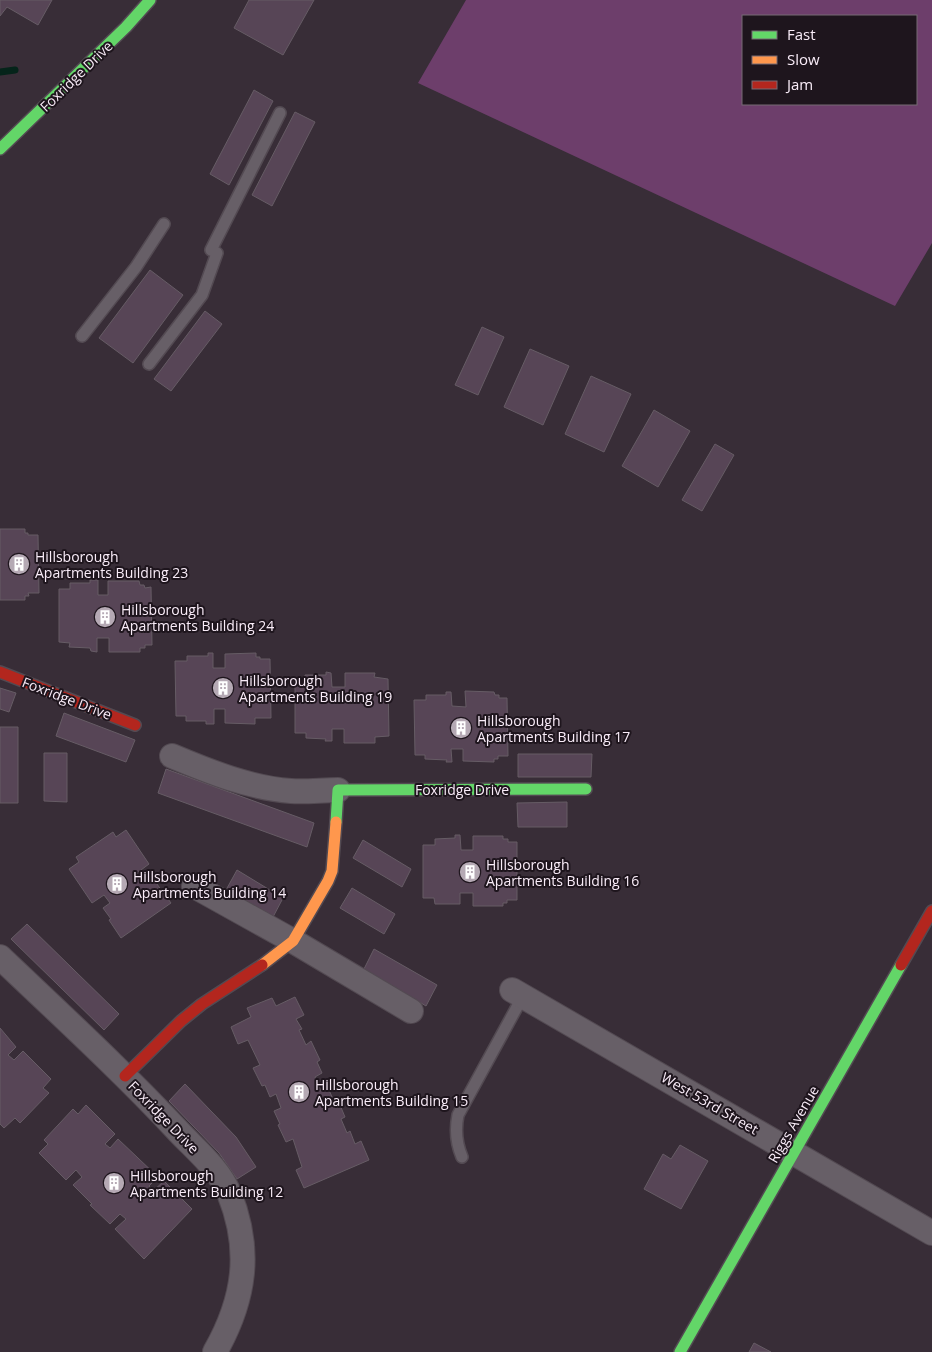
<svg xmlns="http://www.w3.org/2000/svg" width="932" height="1352" viewBox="0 0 932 1352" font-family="'Open Sans',sans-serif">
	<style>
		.green { fill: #6d3e6b; fill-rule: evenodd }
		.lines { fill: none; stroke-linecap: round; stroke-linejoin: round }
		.stream { stroke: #05241a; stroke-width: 7 }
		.building { fill: #574556; stroke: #665c65 }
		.lane-casing { stroke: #534a52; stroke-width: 14 }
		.street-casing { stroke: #534a52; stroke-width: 26 }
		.fast-casing { stroke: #534a52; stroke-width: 14 }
		.slow-casing { stroke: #534a52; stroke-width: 14 }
		.jam-casing { stroke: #534a52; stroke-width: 14 }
		.lane { stroke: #675f67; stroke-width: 11 }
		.street { stroke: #675f67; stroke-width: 24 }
		.fast { stroke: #63d668; stroke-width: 11 }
		.slow { stroke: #ff974d; stroke-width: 11 }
		.jam { stroke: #b3261e; stroke-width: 11 }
		.labels { text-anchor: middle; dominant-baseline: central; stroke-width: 4; stroke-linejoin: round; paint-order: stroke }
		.street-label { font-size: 14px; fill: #f9ecf8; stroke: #1e151d }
		.poi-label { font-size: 14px; fill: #f9ecf8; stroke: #1e151d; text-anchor: start }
	</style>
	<rect width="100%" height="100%" fill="#382d37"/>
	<!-- green -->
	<path class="green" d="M466,0H932V243L895,306L418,83ZM743,16H916V104H743Z"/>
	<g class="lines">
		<!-- stream -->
		<path class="stream" d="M0,72L15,70"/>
	</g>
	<!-- building -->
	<path class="building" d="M0,0H52L38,25L7,7L0,16Z
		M249,0H314L283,55L234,28Z
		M254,90L273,101L229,185L210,174Z
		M295,112L315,122L272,206L252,195Z
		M150,270L183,295L133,363L99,338Z
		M205,311L222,324L171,391L154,379Z
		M482,327L504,337L478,395L455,385Z
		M530,349L569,366L543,425L504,407Z
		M591,376L631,394L604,452L565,434Z
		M654,410L690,431L658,487L622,466Z
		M715,444L734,455L702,511L682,500Z
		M0,529H25V533H28V535H38L39,593H28L29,596H25V600H0Z
		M90,580H98V595H108V581H139L140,585H144L145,588L151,587L152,645H145V648H140V652H109V638H97V652L91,651L90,648L69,647L70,643L59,642V589H70V583H90Z
		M208,653H213V668H225V654L256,653V657H260V659H270L271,718H255V724L225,723V709H214V724H206V721H186V716H176L175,661H187V656H208Z
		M326,672L331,673L332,687H345V673H375L374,677L388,679L389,736L375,737V743H344V729H332V741H325L326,739L306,738V733H295V681H305V675H326Z
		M0,688L16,693L9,712L0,709Z
		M465,691L494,692L495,695H499V698H507L508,756H498V759H494V762L463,761V749H451L452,762H446L447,760L425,759V755H415L414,700H426V695H446V692H451L452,706L466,707Z
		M64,713L135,740L126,762L56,736Z
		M0,727H18V803H0Z
		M44,753H67V802L44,801Z
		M518,754H592L591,777H518Z
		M166,769L314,823L307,847L158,793Z
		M567,802V827H518L517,803Z
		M126,830L149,864L137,873L142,881L151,876L171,903L121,938L109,920L111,919L103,908L110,903L104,895L92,903L69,869L79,862L76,857L113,832L116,837Z
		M455,835H460L461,850H473V836H503V839H508V842H517V900H507V903H503V906H473V893H460V904H435L434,898H423V845H435V839L455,838Z
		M363,840L411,869L402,887L353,858Z
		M237,870L283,898L273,917L226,890Z
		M352,888L395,914L384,934L340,908Z
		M27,924L119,1014L104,1030L11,939Z
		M374,949L437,985L426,1006L364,969Z
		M295,997L304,1015L296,1019L302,1029L299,1030L306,1045L311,1041L320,1060L317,1062L322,1073L315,1077L321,1091L328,1088L333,1099L337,1098L345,1117L341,1119L347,1133L350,1131L355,1144L361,1141L369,1160L304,1188L296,1170L302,1167L293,1139L286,1142L278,1125L280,1124L274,1111L281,1108L276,1094L270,1097L265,1085L262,1086L253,1068L260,1065L248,1040L238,1044L231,1027L251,1017L247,1008L272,998L276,1006Z
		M0,1028L16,1047L8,1055L14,1060L23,1051L51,1079L43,1088L49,1093L20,1123L15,1118L4,1128L0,1124Z
		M185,1084L236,1137L256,1167L237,1179L219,1153L169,1101Z
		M86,1105L115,1134L105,1144L110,1148L118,1139L158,1177L149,1186L153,1191L164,1181L192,1209L144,1259L115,1229L126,1219L120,1214L110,1224L90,1205L92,1204L73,1185L82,1177L76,1170L66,1180L39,1153L48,1144L44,1140L73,1109L78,1114Z
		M680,1145L708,1161L681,1209L644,1189L663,1154L671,1159Z
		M754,1343L771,1352H749Z"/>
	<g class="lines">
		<!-- lane casing -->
		<g class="lane-casing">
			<path id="lane" d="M211,250L280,113
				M82,336L136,267L164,224
				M149,364L202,295L217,253
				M462,1157C456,1143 455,1130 458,1115L523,996"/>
		</g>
		<!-- street casing -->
		<g class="street-casing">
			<path id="street" d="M172,756C210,772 250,788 291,791C307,792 322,790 338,790
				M194,886L293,941L411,1011
				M0,957C60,1014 122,1071 179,1132C196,1150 219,1169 229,1193C252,1250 245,1299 215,1352
				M512,990L932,1233"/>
		</g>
		<!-- fast casing -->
		<g class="fast-casing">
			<path id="fast" d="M0,149L126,27L150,0
				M336,822L338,790L586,789
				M680,1352L901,965"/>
		</g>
		<!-- slow casing -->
		<g class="slow-casing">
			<path id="slow" d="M262,965L293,941L328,881L332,871L336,822"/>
		</g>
		<!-- jam casing -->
		<g class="jam-casing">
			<path id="jam" d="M0,672L135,725
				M901,965L932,911
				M125,1076L181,1021L202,1004L262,965"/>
		</g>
		<!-- lane -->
		<use href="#lane" class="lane"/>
		<!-- street -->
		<use href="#street" class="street"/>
		<!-- fast -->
		<use href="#fast" class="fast"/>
		<!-- slow -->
		<use href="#slow" class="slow"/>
		<!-- jam -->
		<use href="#jam" class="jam"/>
	</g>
	<!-- icons -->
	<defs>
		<g id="building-disc" transform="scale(1.125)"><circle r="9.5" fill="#b5a9b4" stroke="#1e151d"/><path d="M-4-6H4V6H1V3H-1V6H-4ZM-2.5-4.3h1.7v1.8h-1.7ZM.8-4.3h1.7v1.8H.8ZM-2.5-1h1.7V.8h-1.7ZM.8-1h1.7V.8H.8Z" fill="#fff"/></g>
	</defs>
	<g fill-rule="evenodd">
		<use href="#building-disc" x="19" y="564"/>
		<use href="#building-disc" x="105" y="617"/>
		<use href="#building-disc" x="223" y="688"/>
		<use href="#building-disc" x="461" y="728"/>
		<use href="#building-disc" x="470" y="872"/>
		<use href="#building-disc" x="117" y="884"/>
		<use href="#building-disc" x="299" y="1092"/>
		<use href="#building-disc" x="114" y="1183"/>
	</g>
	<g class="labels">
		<!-- street labels -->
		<g class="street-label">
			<text transform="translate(76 76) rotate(-44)">Foxridge Drive</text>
			<text transform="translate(67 698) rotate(21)">Foxridge Drive</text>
			<text x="462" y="789">Foxridge Drive</text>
			<text transform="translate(710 1103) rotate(30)">West 53rd Street</text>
			<text transform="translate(164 1117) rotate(46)">Foxridge Drive</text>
			<text transform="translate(793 1124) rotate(-60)">Riggs Avenue</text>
		</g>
		<!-- poi labels -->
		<g class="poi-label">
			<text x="35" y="556">Hillsborough<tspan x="35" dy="16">Apartments Building 23</tspan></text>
			<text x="121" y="609">Hillsborough<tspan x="121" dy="16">Apartments Building 24</tspan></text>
			<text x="239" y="680">Hillsborough<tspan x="239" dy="16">Apartments Building 19</tspan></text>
			<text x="477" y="720">Hillsborough<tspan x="477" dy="16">Apartments Building 17</tspan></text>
			<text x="486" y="864">Hillsborough<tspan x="486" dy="16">Apartments Building 16</tspan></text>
			<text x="133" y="876">Hillsborough<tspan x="133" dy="16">Apartments Building 14</tspan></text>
			<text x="315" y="1084">Hillsborough<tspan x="315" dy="16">Apartments Building 15</tspan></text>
			<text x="130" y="1175">Hillsborough<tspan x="130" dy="16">Apartments Building 12</tspan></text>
		</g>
	</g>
	<!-- legend -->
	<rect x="742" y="15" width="175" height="90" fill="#1e151d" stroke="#766b75"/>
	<rect x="752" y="31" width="25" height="8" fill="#63d668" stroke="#766b75"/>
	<text x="787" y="40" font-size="15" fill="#f9ecf8">Fast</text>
	<rect x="752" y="56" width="25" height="8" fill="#ff974d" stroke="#766b75"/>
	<text x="787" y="65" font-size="15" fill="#f9ecf8">Slow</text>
	<rect x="752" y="81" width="25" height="8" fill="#b3261e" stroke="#766b75"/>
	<text x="787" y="90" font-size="15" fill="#f9ecf8">Jam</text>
</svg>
